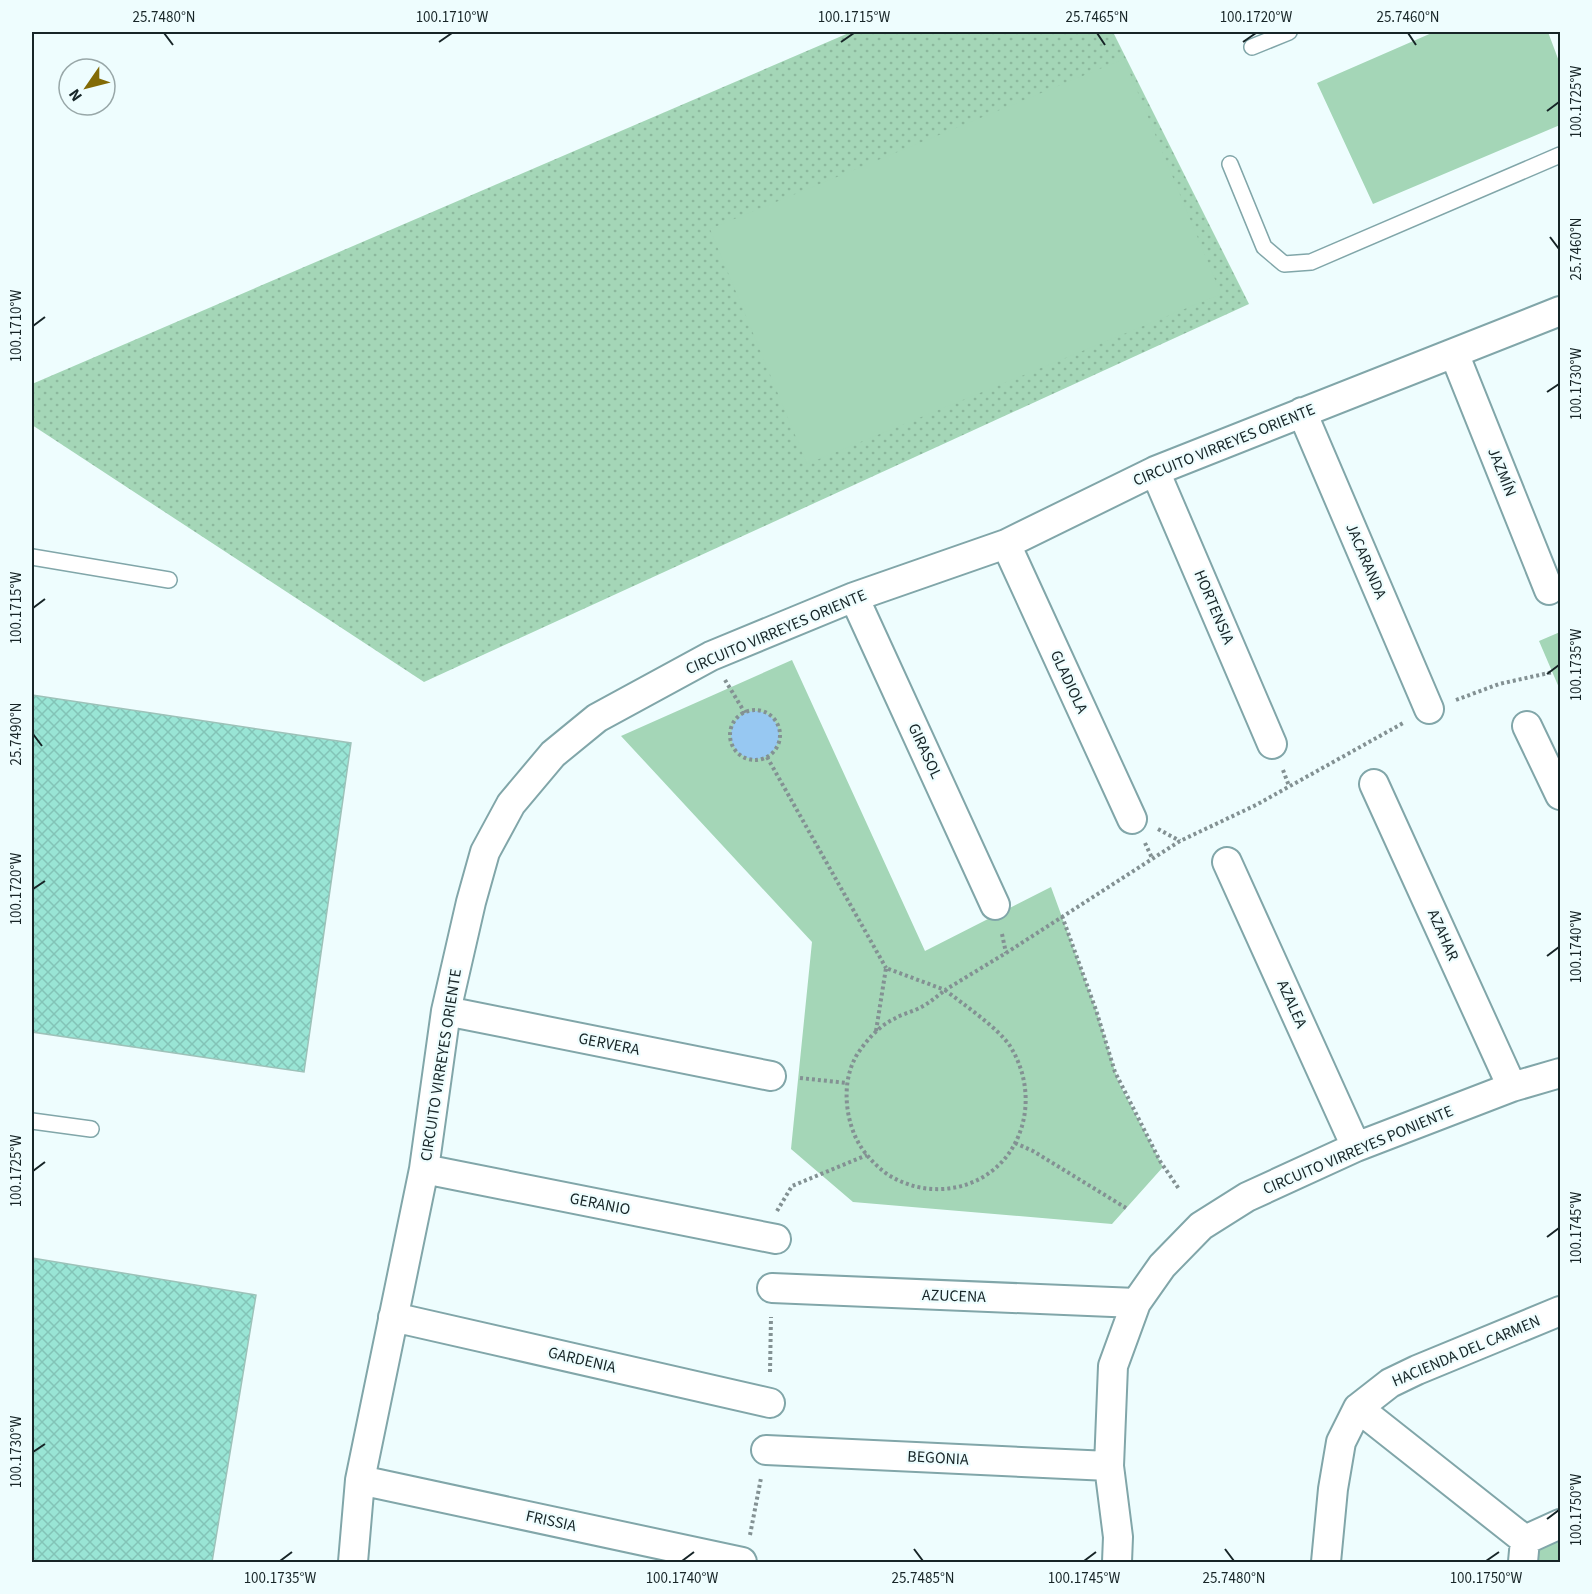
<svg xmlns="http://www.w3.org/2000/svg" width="1592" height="1594" viewBox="0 0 1592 1594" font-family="'Source Sans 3',sans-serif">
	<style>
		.grass { fill: url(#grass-dots) }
		.park { fill: #a4d6b7 }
		.water { fill: #97c8f2 }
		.building { fill: url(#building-cross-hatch); stroke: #9dc2b9; stroke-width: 1.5 }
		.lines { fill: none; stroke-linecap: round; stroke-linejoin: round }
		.lane-casing { stroke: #81a6a9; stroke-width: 18 }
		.street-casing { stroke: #81a6a9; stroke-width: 32 }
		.path { stroke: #839193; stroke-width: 4; stroke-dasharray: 3 3; stroke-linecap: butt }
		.lane { stroke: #fff; stroke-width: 15 }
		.street { stroke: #fff; stroke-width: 28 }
		.ticks { fill: none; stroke: #172527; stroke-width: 2 }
		.labels { text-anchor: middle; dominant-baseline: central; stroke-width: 4.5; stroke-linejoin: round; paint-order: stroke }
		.street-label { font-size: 16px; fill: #172527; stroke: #eefdfe }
		.neatline { fill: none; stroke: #172527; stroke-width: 2 }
		.ticks-label { font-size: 15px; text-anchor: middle; fill: #172527 }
	</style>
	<defs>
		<pattern id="grass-dots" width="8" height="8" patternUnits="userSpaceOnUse" patternTransform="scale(1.5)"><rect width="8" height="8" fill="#a4d6b7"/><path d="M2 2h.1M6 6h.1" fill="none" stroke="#8cb89d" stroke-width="1.8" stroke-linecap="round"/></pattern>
		<pattern id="building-cross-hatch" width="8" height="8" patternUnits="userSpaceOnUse" patternTransform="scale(1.5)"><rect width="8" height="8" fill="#99e5d5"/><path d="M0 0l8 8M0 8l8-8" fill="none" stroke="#83c4b7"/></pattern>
	</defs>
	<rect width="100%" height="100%" fill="#eefdfe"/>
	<!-- grass -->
	<path class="grass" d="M851,32H1113L1249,304L424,682L32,425V384Z"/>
	<!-- park -->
	<path class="park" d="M1434,32H1548L1560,64V125L1373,204L1317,83Z
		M1124,59L1221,294L807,464L710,229Z
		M1560,632V690L1539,641Z
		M792,660L925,951L1051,887L1096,1010L1118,1081L1163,1167L1112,1224L853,1202L791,1149L812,942L621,736Z
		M1560,1538V1562H1533V1550Z"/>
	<!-- water -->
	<path class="water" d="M731 735a24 24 0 1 1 48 0a24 24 0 1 1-48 0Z"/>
	<!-- building -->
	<path class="building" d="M32,695L351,743L304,1072L32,1032Z
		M32,1258L256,1295L212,1562H32Z"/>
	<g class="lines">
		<!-- lane casing -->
		<g class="lane-casing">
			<path id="lane" d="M1252,47L1289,32
				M1230,164L1264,247L1284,264L1311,262L1560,155
				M32,557L169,580
				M32,1121L91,1129"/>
		</g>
		<!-- street casing -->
		<g class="street-casing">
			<path id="street" d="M1454,353L1549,590
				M1302,412L1429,709
				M1155,471L1272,744
				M1006,544L1132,819
				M854,597L995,905
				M1527,726L1560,795
				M1374,784L1512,1087
				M1227,862L1356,1147
				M446,1011L771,1076
				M424,1169L776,1239
				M772,1288L1136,1303
				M393,1317L770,1403
				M1358,1408L1525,1540
				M766,1450L1109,1466
				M360,1480L742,1562
				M353,1562L360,1480L424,1169L446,1011L471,902L485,852L511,804L553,754L597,718L711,656L854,597L1006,544L1155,471L1560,311
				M1117,1562L1118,1537L1109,1466L1113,1366L1136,1303L1162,1266L1201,1226L1247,1197L1356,1147L1512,1087L1560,1073
				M1326,1562L1333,1489L1341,1442L1358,1408L1390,1383L1417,1370L1560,1311
				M1523,1562L1525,1540L1560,1524"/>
		</g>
		<!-- path -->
		<path class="path" d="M725,680L745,713
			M1456,700L1499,684L1553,672
			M730 735a25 25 0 1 1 50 0a25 25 0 1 1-50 0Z
			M767,757L886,968
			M1283,770L1289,786
			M1158,829L1180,841
			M1145,843L1152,858
			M1062,916L1096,1010L1115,1072L1160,1161L1179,1189
			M1002,934L1006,953
			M945,990C963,1004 998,1028 1010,1046C1047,1105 1016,1184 943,1189C923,1190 904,1185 887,1174C871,1162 858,1147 852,1128C844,1104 844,1075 858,1053C867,1040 879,1026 894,1019C900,1015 908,1013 915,1010C927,1005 935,998 945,990Z
			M876,1031L886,968L945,990L1006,953L1180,841L1256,805L1405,722
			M800,1078L847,1083
			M1015,1143L1033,1151L1126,1208
			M777,1211L792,1186L867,1155
			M770,1372L771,1317
			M750,1535L761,1478"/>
		<!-- lane -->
		<use href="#lane" class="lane"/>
		<!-- street -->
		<use href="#street" class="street"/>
	</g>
	<!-- ticks -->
	<path class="ticks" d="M164,33L173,45M1097,33L1105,45M1408,33L1416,45M439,42L452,33M841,42L854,33M1243,42L1256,33M1547,111L1559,102M1550,237L1559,249M33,326L45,317M1547,392L1559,384M33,608L45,599M1547,674L1559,665M33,734L42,746M33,889L45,881M1547,956L1559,947M33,1171L45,1162M1547,1237L1559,1228M33,1452L45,1444M1547,1519L1559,1510M914,1549L923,1561M1225,1549L1234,1561M280,1561L292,1552M682,1561L694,1552M1084,1561L1096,1552M1486,1561L1499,1552"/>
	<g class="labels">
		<!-- street labels -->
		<g class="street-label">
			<text transform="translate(1224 445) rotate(-22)">CIRCUITO VIRREYES ORIENTE</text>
			<text transform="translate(1502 472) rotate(68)">JAZMÍN</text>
			<text transform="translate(1366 561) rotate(67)">JACARANDA</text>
			<text transform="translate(1214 607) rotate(67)">HORTENSIA</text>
			<text transform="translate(776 632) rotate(-23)">CIRCUITO VIRREYES ORIENTE</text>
			<text transform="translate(1069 682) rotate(65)">GLADIOLA</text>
			<text transform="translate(925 751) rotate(65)">GIRASOL</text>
			<text transform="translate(1443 935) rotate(66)">AZAHAR</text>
			<text transform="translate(1292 1004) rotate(66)">AZALEA</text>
			<text transform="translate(609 1044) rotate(11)">GERVERA</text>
			<text transform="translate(441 1065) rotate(-81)">CIRCUITO VIRREYES ORIENTE</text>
			<text transform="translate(1358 1150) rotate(-23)">CIRCUITO VIRREYES PONIENTE</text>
			<text transform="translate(600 1204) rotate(11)">GERANIO</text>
			<text transform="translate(954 1296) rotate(2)">AZUCENA</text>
			<text transform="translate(1466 1351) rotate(-23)">HACIENDA DEL CARMEN</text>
			<text transform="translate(582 1360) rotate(13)">GARDENIA</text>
			<text transform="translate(938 1458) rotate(3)">BEGONIA</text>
			<text transform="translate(551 1521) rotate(12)">FRISSIA</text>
		</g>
	</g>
	<!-- border -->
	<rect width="1592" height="1594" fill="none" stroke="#eefdfe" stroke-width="66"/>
	<!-- north arrow -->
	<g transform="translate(87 87) rotate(235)"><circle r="28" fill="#eefdfe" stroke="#98a7a8" stroke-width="1.5"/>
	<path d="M0-4.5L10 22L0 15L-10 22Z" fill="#836b06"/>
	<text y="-9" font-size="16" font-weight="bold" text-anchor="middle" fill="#172527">N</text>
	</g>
	<rect x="33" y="33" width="1526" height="1528" class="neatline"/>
	<g class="ticks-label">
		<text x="164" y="22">25.7480°N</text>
		<text x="452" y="22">100.1710°W</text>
		<text x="854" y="22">100.1715°W</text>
		<text x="1097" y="22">25.7465°N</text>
		<text x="1256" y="22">100.1720°W</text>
		<text x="1408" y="22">25.7460°N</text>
		<text transform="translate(1576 102) rotate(-90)" y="5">100.1725°W</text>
		<text transform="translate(1576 249) rotate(-90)" y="5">25.7460°N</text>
		<text transform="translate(16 326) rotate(-90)" y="5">100.1710°W</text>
		<text transform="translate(1576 384) rotate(-90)" y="5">100.1730°W</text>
		<text transform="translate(16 608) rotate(-90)" y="5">100.1715°W</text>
		<text transform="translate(1576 665) rotate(-90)" y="5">100.1735°W</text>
		<text transform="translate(16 734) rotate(-90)" y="5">25.7490°N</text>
		<text transform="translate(16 889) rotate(-90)" y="5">100.1720°W</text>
		<text transform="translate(1576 947) rotate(-90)" y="5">100.1740°W</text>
		<text transform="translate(16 1171) rotate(-90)" y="5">100.1725°W</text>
		<text transform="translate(1576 1228) rotate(-90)" y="5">100.1745°W</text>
		<text transform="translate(16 1452) rotate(-90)" y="5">100.1730°W</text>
		<text transform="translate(1576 1510) rotate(-90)" y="5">100.1750°W</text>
		<text x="280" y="1583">100.1735°W</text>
		<text x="682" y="1583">100.1740°W</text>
		<text x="923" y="1583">25.7485°N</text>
		<text x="1084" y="1583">100.1745°W</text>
		<text x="1234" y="1583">25.7480°N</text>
		<text x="1486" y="1583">100.1750°W</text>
	</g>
</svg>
